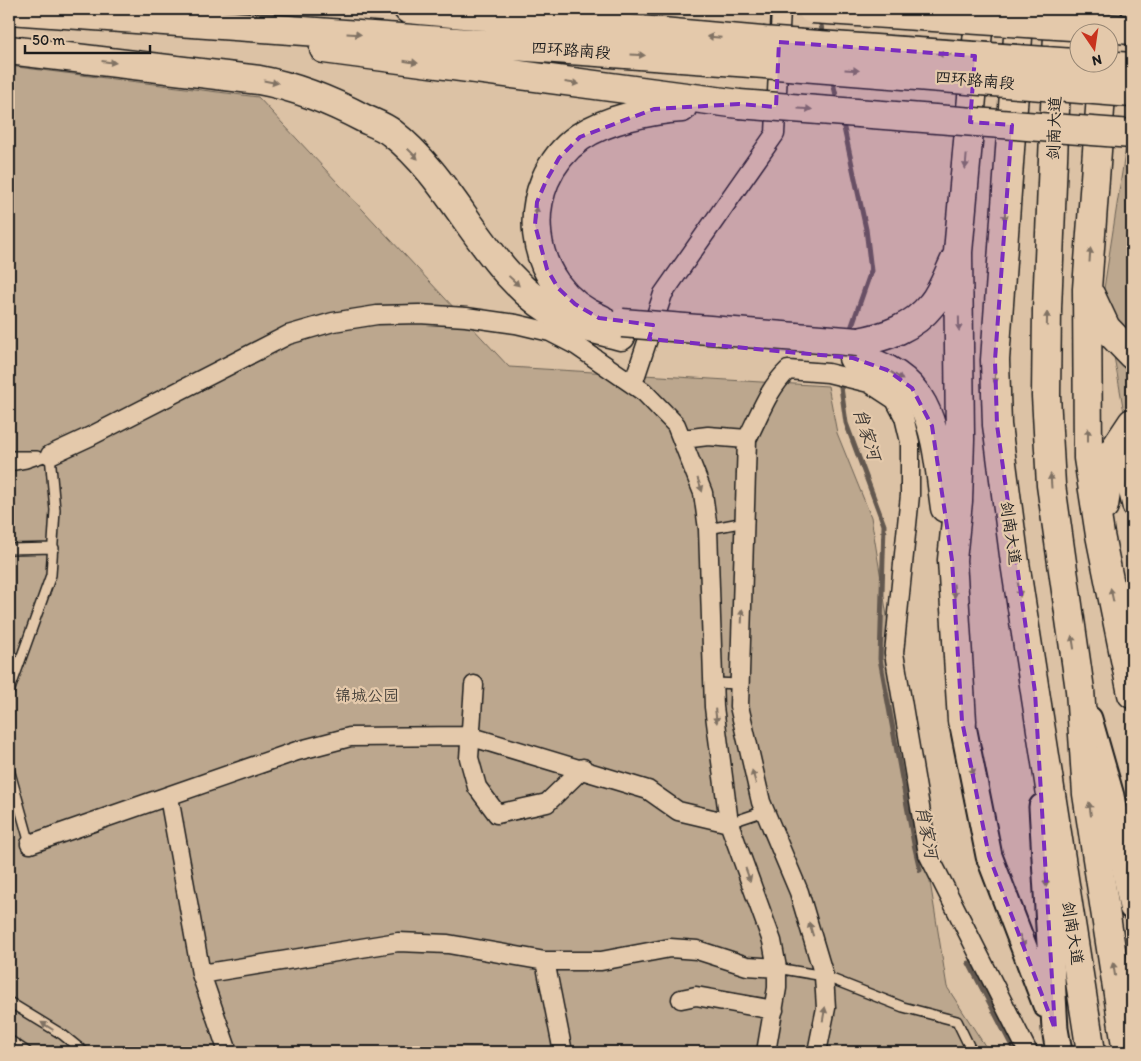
<svg xmlns="http://www.w3.org/2000/svg" width="1141" height="1061" viewBox="0 0 1141 1061" font-family="Itim,'LXGW WenKai TC',sans-serif">
	<style>
		.green { fill: #bca78e; stroke: #6c6255 }
		.lines { fill: none; stroke-linecap: round; stroke-linejoin: round }
		.stream { stroke: #63594f; stroke-width: 5 }
		.lane-casing { stroke: #1c1c1c; stroke-width: 12 }
		.street-casing { stroke: #1c1c1c; stroke-width: 21 }
		.secondary-casing { stroke: #1c1c1c; stroke-width: 29 }
		.highway-casing { stroke: #1c1c1c; stroke-width: 31 }
		.lane { stroke: #e4c9ab; stroke-width: 9 }
		.street { stroke: #e4c9ab; stroke-width: 18 }
		.secondary { stroke: #e4c9ab; stroke-width: 25 }
		.highway { stroke: #e4c9ab; stroke-width: 28 }
		.highway-bridge-casing { stroke: #1c1c1c; stroke-width: 31; stroke-linecap: butt }
		.highway-bridge { stroke: #e4c9ab; stroke-width: 28 }
		.oneway { fill: #807264 }
		.marked { fill: #7b2cbf; fill-opacity: 0.2; stroke: #7b2cbf; stroke-width: 4; stroke-dasharray: 10 6; stroke-linejoin: round }
		.labels { text-anchor: middle; dominant-baseline: central; stroke-width: 4.5; stroke-linejoin: round; paint-order: stroke }
		.street-label { font-size: 16px; fill: #1c1c1c; stroke: #e4c9ab }
		.park-label { font-size: 16px; fill: #443f38; stroke: #e4c9ab }
		.water-label { font-size: 18px; font-style: italic; fill: #403b36; stroke: #e4c9ab }
	</style>
	<rect width="100%" height="100%" fill="#dcc2a5"/>
	<filter id="ink" filterUnits="userSpaceOnUse"><feTurbulence type="fractalNoise" baseFrequency=".02" numOctaves="2"/><feDisplacementMap in="SourceGraphic" scale="10" xChannelSelector="R" yChannelSelector="G"/><feConvolveMatrix kernelMatrix="1 2 1 2 8 2 1 2 1" color-interpolation-filters="sRGB"/></filter>
	<g filter="url(#ink)">
		<!-- green -->
		<path class="green" d="M9,66L258,97L509,367L828,386L837,433L871,517L947,987L989,1052H9Z
			M1132,108V457L1103,295Z"/>
		<g class="lines">
			<!-- stream -->
			<path class="stream" d="M819,17L824,38
				M832,78L838,104
				M842,119L866,229L871,271L849,334
				M842,379L841,387L846,423L884,525L880,659L914,844L920,870
				M969,963L1015,1052"/>
			<!-- lane casing -->
			<g class="lane-casing">
				<path id="lane" d="M9,456H37
					M9,466L26,463L50,455
					M708,529L745,522
					M9,549L54,548
					M715,683L740,684
					M9,692L51,575L55,510L50,455
					M9,769L30,844
					M729,823L765,811
					M777,968L824,976L903,1007L957,1021L972,1052
					M9,1002L63,1035L84,1052
					M9,1040L27,1052"/>
			</g>
			<!-- street casing -->
			<g class="street-casing">
				<path id="street" d="M633,384L663,294L775,134L781,9
					M683,439L708,436L747,439
					M1132,442C1120,467 1126,482 1132,508
					M50,455L91,436L288,335L333,322L377,315L419,314L466,317L516,324L550,332L577,346L644,392L676,425L703,493L708,529L714,707L729,823L772,941L777,968V988L766,1052
					M474,685L469,758L477,787L497,814L547,803L583,768
					M169,797L201,974L228,1052
					M30,844L297,751L350,737L469,736L648,790L678,811L729,823
					M545,961L563,1052
					M201,974L398,942L448,944L545,961H601L670,948L697,950L747,966L777,968
					M681,999L696,996L774,1010
					M817,1052L826,1008L824,976L799,892L761,802L739,706L747,439C760,414 768,389 788,370L828,373L869,383L895,400L904,417L910,442V495L894,653L928,854L1028,1052"/>
			</g>
			<!-- secondary casing -->
			<g class="secondary-casing">
				<path id="secondary" d="M1089,719L1111,796L1132,907
					M962,721L989,856L1046,1005
					M1042,807L1055,1029L1059,1052"/>
			</g>
			<!-- highway casing -->
			<g class="highway-casing">
				<path id="highway" d="M408,9L762,41
					M1020,9L995,360L997,425L1015,563L1091,1052
					M1059,9L1047,309L1046,396L1051,485L1080,690L1087,794L1127,1052
					M9,10L751,63
					M1105,32L1107,9
					M324,49L739,104
					M9,50L259,80C297,87 331,101 365,119C374,123 385,127 392,133C460,186 486,280 567,320C583,328 603,331 621,336
					M1103,68L1087,289L1088,458L1100,535L1132,694
					M1091,296L1106,328L1132,355
					M601,319C525,289 514,184 580,137C607,119 650,110 682,108
					M858,342C886,337 913,328 932,304C943,291 949,271 957,256
					M853,358C937,374 935,439 945,508
					M1104,506L1112,453L1132,423
					M962,721L952,560L958,501L960,439L958,252L980,9"/>
			</g>
			<!-- lane -->
			<use href="#lane" class="lane"/>
			<!-- street -->
			<use href="#street" class="street"/>
			<!-- secondary -->
			<use href="#secondary" class="secondary"/>
			<!-- highway -->
			<use href="#highway" class="highway"/>
			<!-- highway-bridge casing -->
			<g class="highway-bridge-casing">
				<path id="highway-bridge" d="M812,9L1132,30
					M762,41L1132,67
					M751,63L1132,93
					M739,104L1132,134
					M622,323L858,342"/>
			</g>
			<!-- highway-bridge -->
			<use href="#highway-bridge" class="highway-bridge"/>
		</g>
		<!-- one-way arrows -->
		<defs><path id="oneway-solid" d="M-6-.8H1V-3.2L6.5 0L1 3.2V.8H-6Z" transform="scale(1.25)"/></defs>
		<g class="oneway">
			<use href="#oneway-solid" transform="translate(354 34) rotate(4)"/>
			<use href="#oneway-solid" transform="translate(714 37) rotate(-175)"/>
			<use href="#oneway-solid" transform="translate(944 54) rotate(-176)"/>
			<use href="#oneway-solid" transform="translate(638 55) rotate(4)"/>
			<use href="#oneway-solid" transform="translate(109 62) rotate(7)"/>
			<use href="#oneway-solid" transform="translate(411 62) rotate(9)"/>
			<use href="#oneway-solid" transform="translate(852 70) rotate(4)"/>
			<use href="#oneway-solid" transform="translate(271 82) rotate(11)"/>
			<use href="#oneway-solid" transform="translate(572 83) rotate(7)"/>
			<use href="#oneway-solid" transform="translate(805 109) rotate(4)"/>
			<use href="#oneway-solid" transform="translate(413 154) rotate(45)"/>
			<use href="#oneway-solid" transform="translate(966 162) rotate(95)"/>
			<use href="#oneway-solid" transform="translate(536 213) rotate(-84)"/>
			<use href="#oneway-solid" transform="translate(1005 214) rotate(94)"/>
			<use href="#oneway-solid" transform="translate(1090 255) rotate(-86)"/>
			<use href="#oneway-solid" transform="translate(514 281) rotate(43)"/>
			<use href="#oneway-solid" transform="translate(1047 319) rotate(-89)"/>
			<use href="#oneway-solid" transform="translate(959 324) rotate(89)"/>
			<use href="#oneway-solid" transform="translate(897 376) rotate(34)"/>
			<use href="#oneway-solid" transform="translate(995 377) rotate(89)"/>
			<use href="#oneway-solid" transform="translate(1088 435) rotate(-90)"/>
			<use href="#oneway-solid" transform="translate(1051 481) rotate(-94)"/>
			<use href="#oneway-solid" transform="translate(700 485) rotate(70)"/>
			<use href="#oneway-solid" transform="translate(1019 590) rotate(81)"/>
			<use href="#oneway-solid" transform="translate(954 591) rotate(86)"/>
			<use href="#oneway-solid" transform="translate(1112 595) rotate(-102)"/>
			<use href="#oneway-solid" transform="translate(742 616) rotate(-88)"/>
			<use href="#oneway-solid" transform="translate(1073 642) rotate(-99)"/>
			<use href="#oneway-solid" transform="translate(716 716) rotate(83)"/>
			<use href="#oneway-solid" transform="translate(972 768) rotate(79)"/>
			<use href="#oneway-solid" transform="translate(754 777) rotate(-106)"/>
			<use href="#oneway-solid" transform="translate(1090 809) rotate(-98)"/>
			<use href="#oneway-solid" transform="translate(748 875) rotate(70)"/>
			<use href="#oneway-solid" transform="translate(1046 880) rotate(87)"/>
			<use href="#oneway-solid" transform="translate(811 929) rotate(-107)"/>
			<use href="#oneway-solid" transform="translate(1022 941) rotate(69)"/>
			<use href="#oneway-solid" transform="translate(1114 969) rotate(-99)"/>
			<use href="#oneway-solid" transform="translate(824 1014) rotate(-80)"/>
			<use href="#oneway-solid" transform="translate(47 1026) rotate(-148)"/>
		</g>
	</g>
	<!-- marked area -->
	<path class="marked" d="M779,42L975,56L970,122L1012,125L995,360L997,425L1035,692L1055,1029L989,856L962,721L952,560L932,426L912,388L887,370L853,358L649,339L653,325L599,318L575,304L558,288L547,269L535,225L537,202L546,181L559,158L580,137L654,109L739,104L776,107Z"/>
	<g class="labels">
		<!-- street labels -->
		<g class="street-label">
			<text transform="translate(571 50) rotate(4)">四环路南段</text>
			<text transform="translate(975 80) rotate(5)">四环路南段</text>
			<text transform="translate(1054 128) rotate(-88)">剑南大道</text>
			<text transform="translate(1011 533) rotate(82)">剑南大道</text>
			<text transform="translate(1073 933) rotate(81)">剑南大道</text>
		</g>
		<!-- park labels -->
		<g class="park-label">
			<text x="367" y="695">锦城公园</text>
		</g>
		<!-- water labels -->
		<g class="water-label">
			<text transform="translate(867 434) rotate(73)">肖家河</text>
			<text transform="translate(927 832) rotate(79)">肖家河</text>
		</g>
	</g>
	<!-- margin -->
	<rect width="1141" height="1061" fill="none" stroke="#e4c9ab" stroke-width="30"/>
	<rect x="15" y="15" width="1111" height="1031" fill="none" stroke="#1c1c1c" stroke-width="2" filter="url(#ink)"/>
	<!-- north arrow -->
	<g transform="translate(1094 48) rotate(167)"><circle r="24" fill="#e4c9ab" stroke="#948472"/>
	<path d="M0-4L9 19L0 12L-9 19Z" fill="#c8321e"/>
	<text y="-8" font-size="14" font-weight="bold" text-anchor="middle" fill="#1c1c1c">N</text>
	</g>
	<!-- scale -->
	<path d="M25 45v8h125v-8" fill="none" stroke="#1c1c1c" stroke-width="2.5"/>
	<text x="32" y="45" font-size="15" fill="#1c1c1c" stroke="#e4c9ab" stroke-width="4" paint-order="stroke">50 m</text>
</svg>
